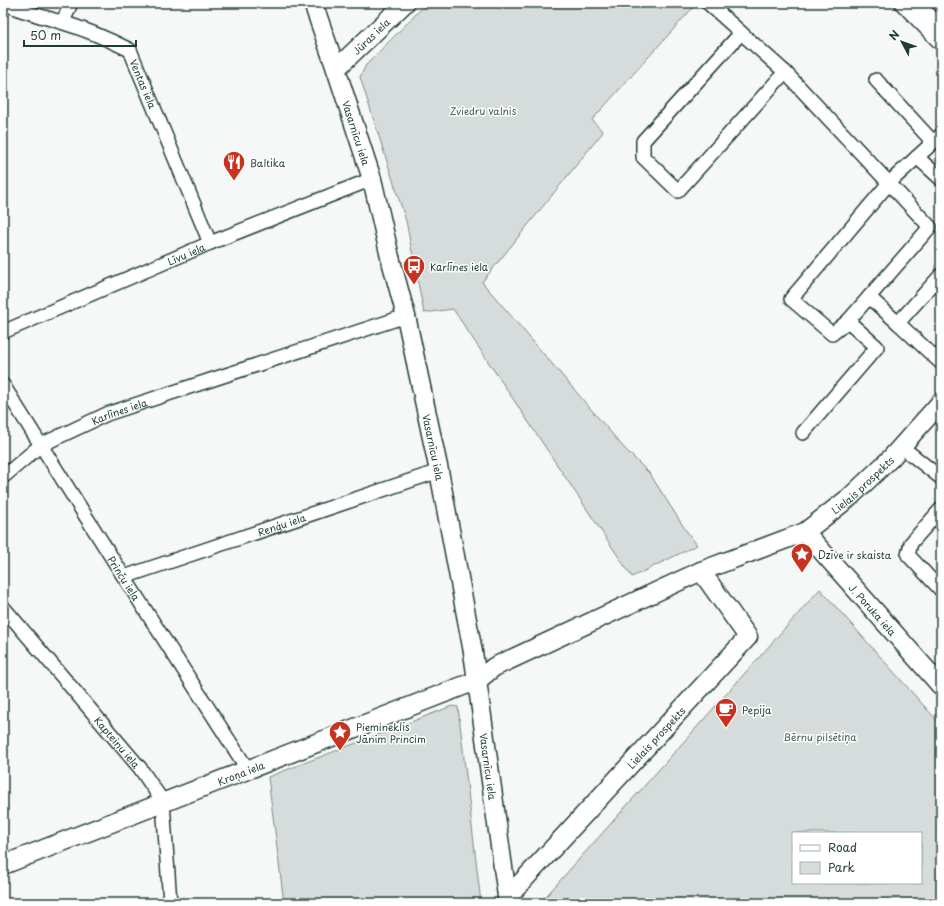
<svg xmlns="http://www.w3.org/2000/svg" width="944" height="906" viewBox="0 0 944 906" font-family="'Playpen Sans',sans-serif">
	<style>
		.green { fill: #d6dcdb; stroke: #7a8c88; fill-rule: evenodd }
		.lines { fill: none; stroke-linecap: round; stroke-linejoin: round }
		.street-casing { stroke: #1f3d34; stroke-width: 16 }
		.secondary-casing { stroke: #1f3d34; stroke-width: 21 }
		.street { stroke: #fff; stroke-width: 13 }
		.secondary { stroke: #fff; stroke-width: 18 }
		.labels { text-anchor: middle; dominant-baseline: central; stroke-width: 3; stroke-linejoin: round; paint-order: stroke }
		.street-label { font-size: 10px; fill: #1f3d34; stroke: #fff }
		.park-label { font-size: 10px; fill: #445d55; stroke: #fff }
		.poi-label { font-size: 10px; fill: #1f3d34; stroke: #fff; text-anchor: start }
	</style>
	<rect width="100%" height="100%" fill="#f6f7f7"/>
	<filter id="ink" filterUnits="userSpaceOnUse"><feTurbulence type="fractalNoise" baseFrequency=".025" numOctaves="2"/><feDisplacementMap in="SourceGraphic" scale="8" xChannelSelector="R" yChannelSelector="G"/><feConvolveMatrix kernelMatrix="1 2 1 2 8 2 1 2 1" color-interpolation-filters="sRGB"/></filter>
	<g filter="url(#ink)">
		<!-- green -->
		<path class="green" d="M427,3H697L592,120L603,132L482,282L625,449L650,474L685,529L697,545L632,577L453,309L424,313L406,221L360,77L366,65Z
			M820,589L941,725V903H540ZM793,833H921V883H793Z
			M452,706L458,707L481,903H284L268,777Z"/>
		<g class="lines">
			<!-- street casing -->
			<g class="street-casing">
				<g id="street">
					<path id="s1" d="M3,3C22,12 42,16 61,22C85,29 108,39 130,50L210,243"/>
					<path d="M708,3L785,72L930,227L869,297L898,323"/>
					<path d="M901,3L941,44"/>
					<path d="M918,3L941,27"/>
					<path d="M63,22L71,3"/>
					<path d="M741,33L643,141V157L678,191L785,72"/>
					<path d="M876,80L933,142"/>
					<path d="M917,157L941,179"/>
					<path d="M941,275L898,323L941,363"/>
					<path d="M869,297L848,321L832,334L791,299L889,183L941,135"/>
					<path id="s2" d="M3,332L210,243L372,179"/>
					<path id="s3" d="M3,385L124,577L248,770"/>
					<path d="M803,433L877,347L848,321"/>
					<path d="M902,447L941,478"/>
					<path id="s4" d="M3,477L41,445L107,414L406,316"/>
					<path d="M941,509L911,543L908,555L941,590"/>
					<path id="s5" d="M124,577L439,471"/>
					<path id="s6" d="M3,607L140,768L163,802L170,903"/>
				</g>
			</g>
			<!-- secondary casing -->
			<g class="secondary-casing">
				<g id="secondary">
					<path id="s7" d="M313,3L336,69L372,179L390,257L406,316L439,471L473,652L508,903"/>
					<path id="s8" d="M336,69L405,3"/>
					<path id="s9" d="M805,532L941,686"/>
					<path id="s10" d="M3,865L478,680L494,667L701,571L805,532L850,497L891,458L941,402"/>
					<path id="s11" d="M507,898L748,637L701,571"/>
				</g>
			</g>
			<!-- street -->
			<use href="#street" class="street"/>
			<!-- secondary -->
			<use href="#secondary" class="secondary"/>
		</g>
	</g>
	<!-- icons -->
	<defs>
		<g id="restaurant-pin" transform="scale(1.15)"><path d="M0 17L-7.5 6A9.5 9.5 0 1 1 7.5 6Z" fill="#c8321e" stroke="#fff"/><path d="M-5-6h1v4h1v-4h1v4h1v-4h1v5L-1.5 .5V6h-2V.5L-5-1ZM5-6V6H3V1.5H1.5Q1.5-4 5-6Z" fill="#fff"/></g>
		<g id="bus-pin" transform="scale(1.15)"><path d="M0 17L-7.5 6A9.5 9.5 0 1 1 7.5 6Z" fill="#c8321e" stroke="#fff"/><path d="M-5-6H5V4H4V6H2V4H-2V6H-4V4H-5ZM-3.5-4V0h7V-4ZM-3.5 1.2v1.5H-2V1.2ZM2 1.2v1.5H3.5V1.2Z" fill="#fff"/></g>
		<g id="sight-pin" transform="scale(1.15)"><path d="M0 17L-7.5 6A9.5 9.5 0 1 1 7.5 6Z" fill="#c8321e" stroke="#fff"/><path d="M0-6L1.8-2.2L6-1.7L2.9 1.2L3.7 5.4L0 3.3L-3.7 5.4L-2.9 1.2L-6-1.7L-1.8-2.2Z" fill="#fff"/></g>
		<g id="cafe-pin" transform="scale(1.15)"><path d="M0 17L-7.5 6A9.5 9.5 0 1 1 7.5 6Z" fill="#c8321e" stroke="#fff"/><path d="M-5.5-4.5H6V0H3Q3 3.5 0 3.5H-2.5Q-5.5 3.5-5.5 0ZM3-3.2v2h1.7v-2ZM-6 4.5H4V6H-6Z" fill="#fff"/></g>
	</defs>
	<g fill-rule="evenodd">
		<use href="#restaurant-pin" x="234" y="162"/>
		<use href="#bus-pin" x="414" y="266"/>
		<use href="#sight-pin" x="802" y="554"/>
		<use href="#cafe-pin" x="726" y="709"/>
		<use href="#sight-pin" x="340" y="732"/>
	</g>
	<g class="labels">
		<!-- street labels -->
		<g class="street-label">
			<text stroke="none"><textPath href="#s8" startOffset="48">Jūras iela</textPath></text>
			<text stroke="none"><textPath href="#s1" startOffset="172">Ventas iela</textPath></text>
			<text stroke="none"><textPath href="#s7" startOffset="137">Vasarnīcu iela</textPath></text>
			<text stroke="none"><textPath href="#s2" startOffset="199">Līvu iela</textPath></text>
			<text stroke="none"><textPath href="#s4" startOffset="135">Karlīnes iela</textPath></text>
			<text stroke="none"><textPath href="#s7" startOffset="461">Vasarnīcu iela</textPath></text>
			<text stroke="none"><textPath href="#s10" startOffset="944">Lielais prospekts</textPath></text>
			<text stroke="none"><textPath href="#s5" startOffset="166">Reņģu iela</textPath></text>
			<text stroke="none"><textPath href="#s3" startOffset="228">Prinču iela</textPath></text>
			<text stroke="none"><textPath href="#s9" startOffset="103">J. Poruka iela</textPath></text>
			<text stroke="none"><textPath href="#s11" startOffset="219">Lielais prospekts</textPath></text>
			<text stroke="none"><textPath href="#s6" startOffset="177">Kapteiņu iela</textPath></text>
			<text stroke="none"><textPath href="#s7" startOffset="785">Vasarnīcu iela</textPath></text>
			<text stroke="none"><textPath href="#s10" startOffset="255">Kroņa iela</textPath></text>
		</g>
		<!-- park labels -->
		<g class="park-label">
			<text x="483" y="110">Zviedru valnis</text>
			<text x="820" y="736">Bērnu pilsētiņa</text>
		</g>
		<!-- poi labels -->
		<g class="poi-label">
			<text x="250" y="162">Baltika</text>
			<text x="430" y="266">Karlīnes iela</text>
			<text x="818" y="554">Dzīve ir skaista</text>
			<text x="742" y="709">Pepija</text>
			<text x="356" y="726">Piemineklis<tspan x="356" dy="12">Jānim Princim</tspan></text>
		</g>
	</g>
	<!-- margin -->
	<rect width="944" height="906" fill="none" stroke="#fff" stroke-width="16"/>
	<rect x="8" y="8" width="928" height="890" fill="none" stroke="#1f3d34" stroke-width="1.5" filter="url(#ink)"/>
	<!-- legend -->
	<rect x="792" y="832" width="130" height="52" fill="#ffffff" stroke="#a5b1ae"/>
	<rect x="800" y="845" width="20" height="6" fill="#ffffff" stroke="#a5b1ae"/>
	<text x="828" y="852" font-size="12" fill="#1f3d34">Road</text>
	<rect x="800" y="862" width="20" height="12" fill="#d6dcdb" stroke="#a5b1ae"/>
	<text x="828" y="872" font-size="12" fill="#1f3d34">Park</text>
	<!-- north arrow -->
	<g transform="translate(902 42) rotate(311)" stroke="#ffffff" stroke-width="3" paint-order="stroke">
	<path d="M0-3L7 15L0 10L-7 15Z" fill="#1f3d34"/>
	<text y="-6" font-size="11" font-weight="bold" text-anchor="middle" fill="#1f3d34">N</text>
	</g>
	<!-- scale -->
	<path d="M24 40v6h112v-6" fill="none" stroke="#1f3d34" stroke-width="2"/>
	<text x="30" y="40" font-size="12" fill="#1f3d34" stroke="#ffffff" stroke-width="3" paint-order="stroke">50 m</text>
</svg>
